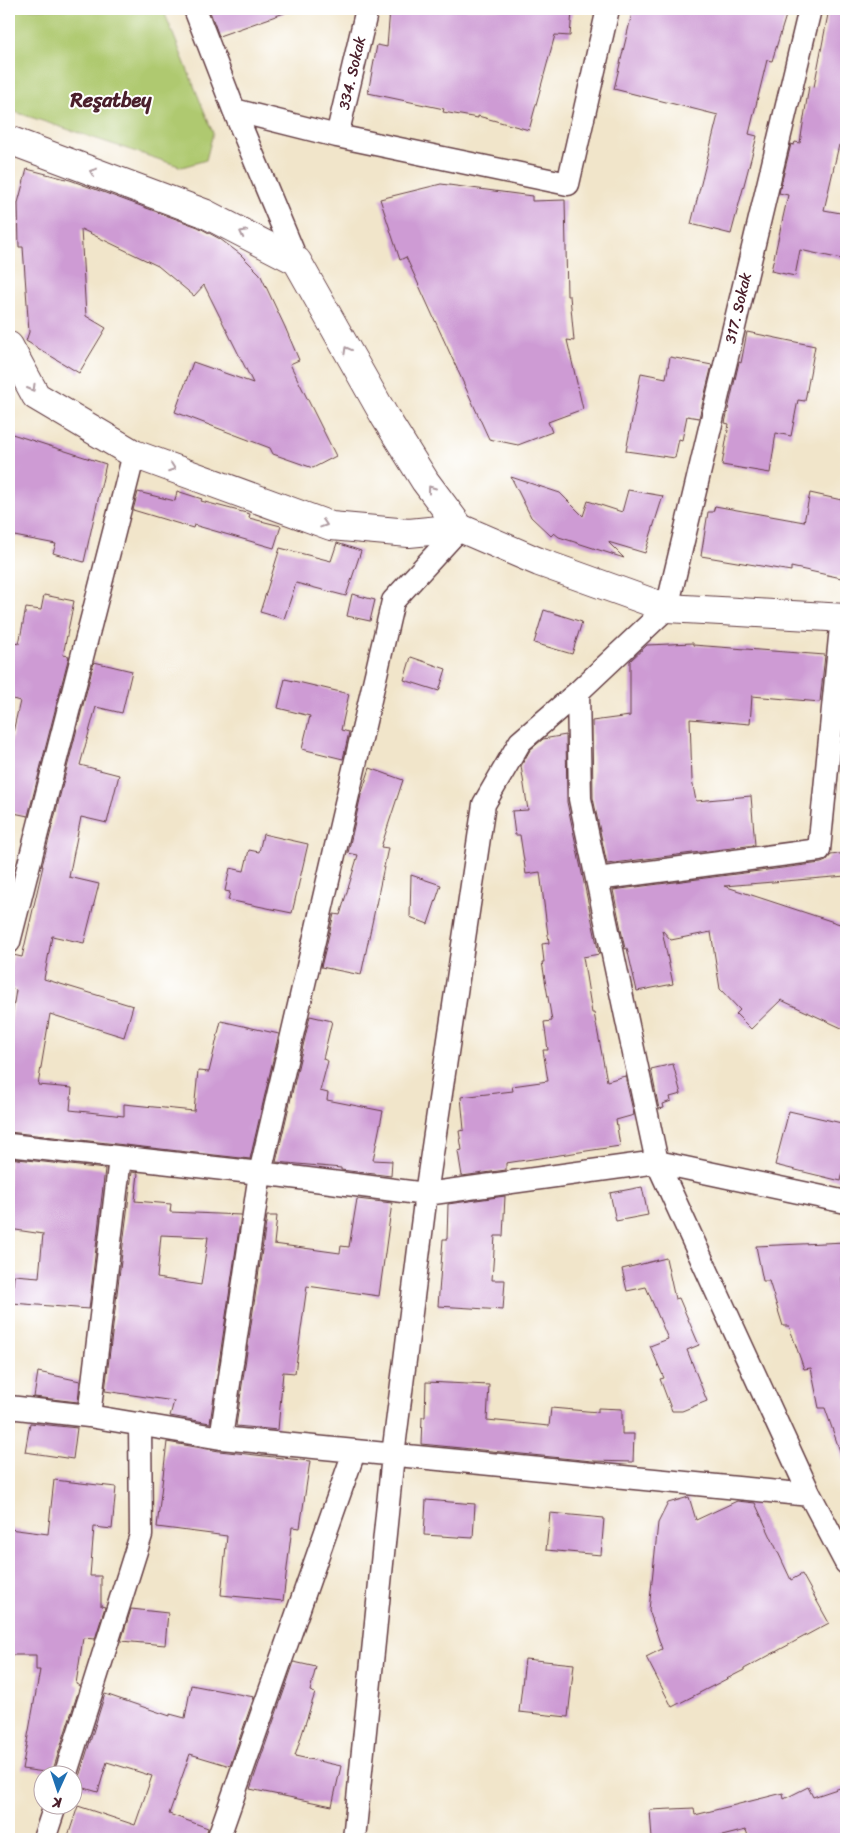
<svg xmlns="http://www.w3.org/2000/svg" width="855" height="1848" viewBox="0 0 855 1848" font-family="Sriracha,sans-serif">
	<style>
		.green { fill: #afc96f; stroke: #7c744d }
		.building { fill: #ce9bd4; fill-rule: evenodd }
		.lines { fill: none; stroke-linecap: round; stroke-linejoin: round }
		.street-casing { stroke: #633d43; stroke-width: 25 }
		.secondary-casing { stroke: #633d43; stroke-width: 30 }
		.street { stroke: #fff; stroke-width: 22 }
		.secondary { stroke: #fff; stroke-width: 28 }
		.oneway { stroke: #ae9aa0 }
		.labels { text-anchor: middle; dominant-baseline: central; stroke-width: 4; stroke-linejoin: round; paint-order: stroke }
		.street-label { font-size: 15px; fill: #4a1f2b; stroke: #fff }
		.district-label { font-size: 20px; font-weight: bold; fill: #4a1f2b; stroke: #fff }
	</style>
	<rect width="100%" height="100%" fill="#fff"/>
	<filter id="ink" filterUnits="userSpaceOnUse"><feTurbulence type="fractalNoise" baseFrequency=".02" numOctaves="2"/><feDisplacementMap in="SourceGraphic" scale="10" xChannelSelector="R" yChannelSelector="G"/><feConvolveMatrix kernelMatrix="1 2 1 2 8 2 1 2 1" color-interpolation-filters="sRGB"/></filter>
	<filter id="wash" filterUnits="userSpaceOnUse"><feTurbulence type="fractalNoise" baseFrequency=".0096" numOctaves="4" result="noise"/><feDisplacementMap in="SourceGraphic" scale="20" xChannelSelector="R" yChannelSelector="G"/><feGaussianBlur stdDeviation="1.12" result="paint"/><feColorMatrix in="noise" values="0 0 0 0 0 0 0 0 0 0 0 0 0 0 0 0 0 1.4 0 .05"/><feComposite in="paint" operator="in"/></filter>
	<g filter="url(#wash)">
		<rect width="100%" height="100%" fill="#f1e5ca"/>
		<!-- green -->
		<path class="green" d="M11,9H163L213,133L206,160L182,167L9,110V12Z"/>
		<g id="blocks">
			<!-- building -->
			<path class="building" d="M209,9H287V12L219,36Z
				M390,9H537L572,11L570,36L555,35L529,130L478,116V118L443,112L444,109L368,93L377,45L387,47Z
				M633,9H788L772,61L767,60L749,134L757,136L731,234L691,224L718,115L614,89Z
				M829,9H846V146L839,145L824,210L846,214V260L800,250L795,276L771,271L788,195L779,193L791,144L794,145L795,142L800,143L809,86L814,87Z
				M27,169L70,180L198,227L220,239L240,254L260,274L285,327L299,360L290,364L336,456L313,468L273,454L270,448L175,412L193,362L253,383L204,285L194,296L158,266L81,229L86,316L106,328L79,373L26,341L29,332L23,247H19L18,203Z
				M441,184L532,196V201L565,200L567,296H570L574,341L567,340L583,409L548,422L552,432L518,445L489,439L406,257L400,260L380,199Z
				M747,332L815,346L805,401L798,400L791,436L776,433L770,473L722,465L729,424L725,423L739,362L741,363Z
				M670,357L712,365L699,418L687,416L682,440L679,439L675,458L626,451L641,373L666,378Z
				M9,433L106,464L84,562L53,553L56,544L9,535Z
				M511,477L560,493L583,516L588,501L622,512L628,490L663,496L645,553L608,542L624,558L559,537L554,533L551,536L531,517Z
				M177,491L202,499L201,501L250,514L249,518L281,526L274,548L194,525L193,528L133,510L138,492L175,501Z
				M810,493L846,501V579L791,567V571L701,556L708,512H713L715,506L804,522Z
				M337,543L361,551L346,596L296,583L284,619L260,612L280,548L331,561Z
				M352,594L375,600L370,621L347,616Z
				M44,595L74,601L63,655L69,656L28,816L9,812V750L20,701L9,698V642L19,644L26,608L41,610Z
				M544,610L582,622L572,654L534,643Z
				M693,643V645L825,655L820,702L752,696L750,724L690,719L692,780L696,801L751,796L755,845L607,864L593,798L592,721L630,716V661L647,645Z
				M411,657L446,669L439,691L404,680Z
				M94,662L132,671L122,713L96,707L80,765L119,775L107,823L81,817L69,877L99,884L84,943L52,936L44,979L133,1006L124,1037L50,1014L38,1085L72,1088L70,1110L124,1116V1104L194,1111L198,1071L209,1072L221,1021L279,1034L250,1159L9,1132V1033L16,990L9,988V976L13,955L22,957L43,866H42Z
				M285,679L349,694L341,730L349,732L343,759L302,749L310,716L278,708Z
				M566,735L567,802L599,954L583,957L592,1013H594L607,1081L625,1076L634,1115L616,1120L620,1146L506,1163V1170L462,1176L458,1151L462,1150L459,1131L464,1130L461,1097L513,1091L512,1086L548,1081L543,1050H548L544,1022L552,1021L542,962H544L542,944L549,943L540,872L526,874L520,835H515L512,811L528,810L521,766L530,750L543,739Z
				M370,768L403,780L381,847L388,848L361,975L321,967L334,914L340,915L358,855L348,853L361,795Z
				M263,834L308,844L292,913L228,900L230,892L225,891L230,868L244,871L249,850L259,852Z
				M846,853V876L724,886L846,926V1030L781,1000L751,1029L736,1014L740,1010L720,989L711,932L671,940L662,930L673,984L637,991L627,948L625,949L613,890L821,863L826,861L831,855Z
				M411,875L441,885L428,924L410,917Z
				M310,1016L332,1021L323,1059L328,1061L320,1091L328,1093L327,1100L383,1111L373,1160L392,1161L391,1176L341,1170V1168L276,1162Z
				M673,1064L681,1094L670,1097L671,1101L663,1104L664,1108L659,1109L651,1069Z
				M789,1111L846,1124V1157L841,1181L775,1165Z
				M9,1158L105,1169L89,1309L12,1303L14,1275L39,1277L43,1234L9,1229Z
				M132,1172L138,1173L135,1201L171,1204L170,1212L241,1215L210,1423L170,1416L174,1401L105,1391ZM161,1235L208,1237L201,1285L157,1278Z
				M642,1187L648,1215L616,1221L610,1193Z
				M505,1196L503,1236H495L492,1280H505L503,1310L438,1306L443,1239H447L448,1204Z
				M357,1199L392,1203L379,1296L307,1286L295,1373L283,1372L278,1430L236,1426L267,1216H277L274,1244L340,1253L341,1246L349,1247Z
				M846,1242V1275H842L844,1329H846V1460H843L825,1408H819L811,1368L804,1369L789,1326H783L769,1281H763L756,1246Z
				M666,1258L675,1299L679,1298L699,1345L687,1350L707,1401L682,1411H672L660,1379L664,1378L650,1346L668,1339L646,1287L627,1291L622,1269Z
				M38,1372L80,1381L78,1402L34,1397Z
				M426,1382L489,1385L487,1420L549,1426L551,1408L598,1412V1408L622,1409V1434H634L633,1462L592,1461L421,1444L422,1417H425Z
				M30,1423L77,1428L73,1459L25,1452Z
				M167,1442L219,1451L310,1461L300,1528L292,1527L283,1601L221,1595L227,1536L157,1527Z
				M54,1480L116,1487L112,1529L94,1527L90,1576H101V1606L105,1607L95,1639L83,1638L76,1684L80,1686L52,1773L22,1769L40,1670H36V1655H9V1529L48,1534Z
				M689,1497L696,1520L737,1501L755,1503L791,1580L802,1574L829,1623L744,1669V1670L672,1707L646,1657L662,1649L649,1610L658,1523L668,1503Z
				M426,1500L475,1504L473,1538L424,1535Z
				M550,1513L604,1518L601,1555L546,1550Z
				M131,1609L168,1613L165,1645L121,1641Z
				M525,1659L574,1664L568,1717L519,1712Z
				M294,1662L316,1667L310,1691L315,1693L295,1756L341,1766L332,1806L250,1789Z
				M191,1685L254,1697L230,1766L190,1754L169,1814L208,1828L205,1839H67L78,1806L135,1825L152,1776L107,1762L98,1792L74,1785L78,1780L105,1694L170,1716V1714L185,1718Z
				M846,1786V1839H749L746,1830L710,1839H652L650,1810L694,1808L695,1815L783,1793L784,1799L808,1787L813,1797Z"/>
		</g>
	</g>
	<g filter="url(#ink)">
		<use href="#blocks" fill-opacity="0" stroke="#633d43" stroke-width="1"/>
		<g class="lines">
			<!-- street casing -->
			<g class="street-casing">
				<path id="street" d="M195,9L234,110L297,261
					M810,9L667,608L578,692L580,799L657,1162L810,1495L846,1563
					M234,110L337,136L568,184L608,9
					M337,136L367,9
					M597,879L819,850L842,617
					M9,942L134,454
					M9,1145L260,1173L426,1194L657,1162L846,1202
					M9,1407L89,1416L221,1438L810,1495
					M89,1416L120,1158
					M221,1438L260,1173L393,601L460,528
					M65,1776L141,1535L140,1424
					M44,1839L55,1806
					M218,1839L354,1452
					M354,1839L393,1455L426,1194L484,804L520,742L578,692"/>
			</g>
			<!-- secondary casing -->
			<g class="secondary-casing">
				<path id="secondary" d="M9,140L204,213L297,261L385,417L425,481L460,528
					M9,346L36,396L134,454L331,526L409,533L460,528L539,562L667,608L846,618"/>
			</g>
			<!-- street -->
			<use href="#street" class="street"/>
			<!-- secondary -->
			<use href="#secondary" class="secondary"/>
		</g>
		<!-- one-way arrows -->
		<defs><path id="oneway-chevron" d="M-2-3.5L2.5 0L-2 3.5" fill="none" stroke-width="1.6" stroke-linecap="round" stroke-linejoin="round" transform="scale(1.25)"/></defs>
		<g class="oneway">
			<use href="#oneway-chevron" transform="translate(93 172) rotate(-159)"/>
			<use href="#oneway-chevron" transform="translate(243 233) rotate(-153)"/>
			<use href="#oneway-chevron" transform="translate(347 350) rotate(-119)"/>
			<use href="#oneway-chevron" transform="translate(32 388) rotate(60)"/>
			<use href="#oneway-chevron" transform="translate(172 468) rotate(20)"/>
			<use href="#oneway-chevron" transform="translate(431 489) rotate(-126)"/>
			<use href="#oneway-chevron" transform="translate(324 524) rotate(18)"/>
		</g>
	</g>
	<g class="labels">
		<!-- street labels -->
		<g class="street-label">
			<text transform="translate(352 73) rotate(-77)">334. Sokak</text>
			<text transform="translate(738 308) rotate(-77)">317. Sokak</text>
		</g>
		<!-- district labels -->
		<g class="district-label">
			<text x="111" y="100">Reşatbey</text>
		</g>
	</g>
	<!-- margin -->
	<rect width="855" height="1848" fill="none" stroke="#fff" stroke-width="30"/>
	<!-- north arrow -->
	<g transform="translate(58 1790) rotate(183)"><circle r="24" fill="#ffffff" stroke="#b7a5aa"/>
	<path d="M0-4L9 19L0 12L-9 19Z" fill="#1f6fb2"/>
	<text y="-8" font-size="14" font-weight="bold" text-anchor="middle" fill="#4a1f2b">K</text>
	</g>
</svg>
